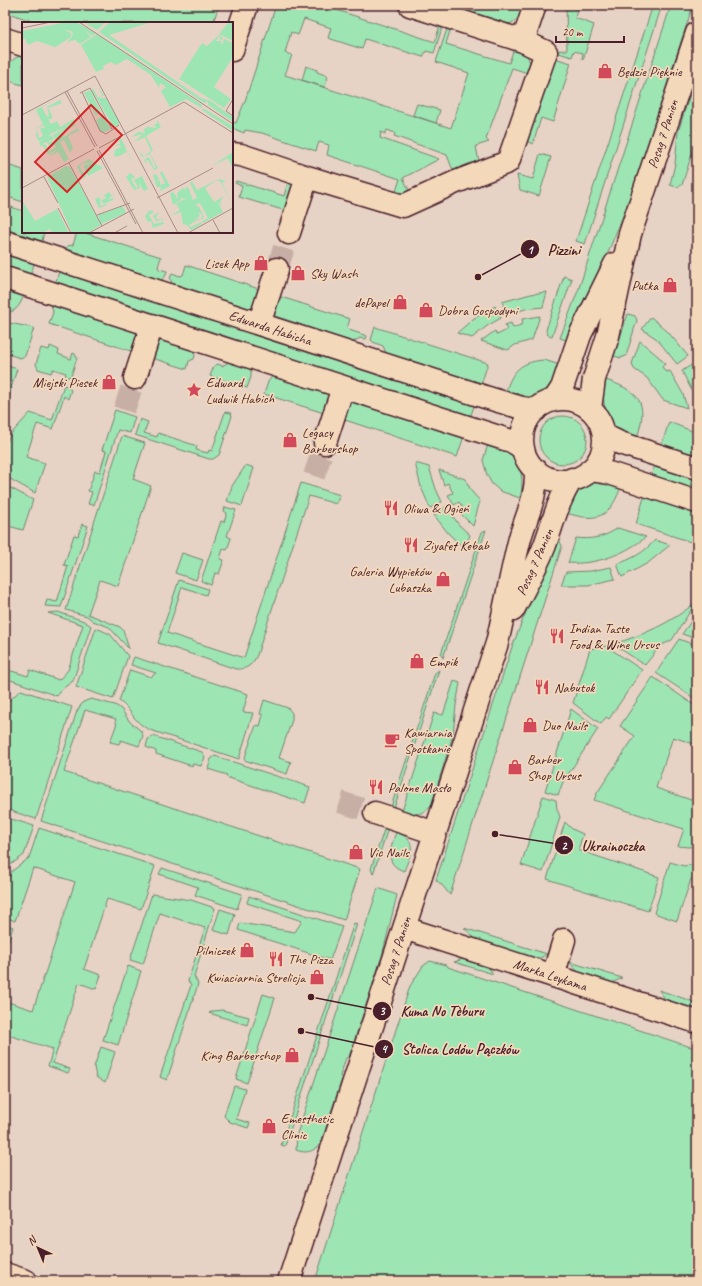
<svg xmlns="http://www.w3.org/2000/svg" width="702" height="1286" viewBox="0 0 702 1286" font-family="Caveat,sans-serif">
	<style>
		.green { fill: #9de6b4; stroke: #748270 }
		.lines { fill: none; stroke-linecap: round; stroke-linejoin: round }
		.minor-tunnel { stroke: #c8afa6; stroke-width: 22; stroke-dasharray: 22 11; stroke-linecap: butt }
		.minor-casing { stroke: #4a1f2b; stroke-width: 25 }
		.minor { stroke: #f3d8ba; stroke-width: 22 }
		.labels { text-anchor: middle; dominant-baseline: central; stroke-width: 3.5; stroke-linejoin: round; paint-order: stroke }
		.poi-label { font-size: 14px; fill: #4a1f2b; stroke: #f3d8ba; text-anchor: start }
		.street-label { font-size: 14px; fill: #4a1f2b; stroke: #f3d8ba }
		.inset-road { fill: none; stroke: #a88b87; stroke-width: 1 }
		.view { fill: #d62828; fill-opacity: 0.15; stroke: #d62828; stroke-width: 2 }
		.inset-edge { fill: none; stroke: #4a1f2b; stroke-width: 2 }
		.leader { fill: none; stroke: #4a1f2b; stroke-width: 1.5 }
		.callout-dot { fill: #4a1f2b; stroke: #f3d8ba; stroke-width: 1.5 }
		.mark-label { font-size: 12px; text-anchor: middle; font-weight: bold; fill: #fff }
		.callout-label { font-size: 15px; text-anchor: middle; font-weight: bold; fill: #4a1f2b; stroke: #f3d8ba; stroke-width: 3.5; stroke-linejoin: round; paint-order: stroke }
	</style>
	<rect width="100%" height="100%" fill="#e7d3c5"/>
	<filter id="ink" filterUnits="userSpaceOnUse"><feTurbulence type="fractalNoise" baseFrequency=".025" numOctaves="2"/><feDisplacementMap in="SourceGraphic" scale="8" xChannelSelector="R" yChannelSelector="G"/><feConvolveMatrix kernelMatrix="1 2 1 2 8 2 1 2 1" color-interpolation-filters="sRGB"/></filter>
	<g filter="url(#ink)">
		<!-- green -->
		<path class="green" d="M5,5H219L213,23H38L5,12Z
			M276,5H321L435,42L440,25H443L434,53L426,51L423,57L365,39L362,49L328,38L331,28L304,19L298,35L291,32L285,53L292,55L285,75L451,128L469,73L436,62L448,26L451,27L446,44L509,63L514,48C526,53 533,58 528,73L512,68L486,139L489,142L476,146L479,162L454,173L447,155L394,136L395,133L387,130L385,134L381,132L380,138L439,159L403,178L409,190L406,194L398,195L396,191L400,179L327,155L329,145L319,142L316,151L262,133L245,130L244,133L232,128V122L236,123L245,101Z
			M449,5H526C521,17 516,24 502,25L448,7Z
			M566,5H578L575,18L594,25L583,60L582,59L583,53L574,51L572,57L552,51L567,50Z
			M653,5H662L585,244L576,241Z
			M671,5H693L630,198L572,342L560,338L579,288Z
			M23,55V85L5,80C5,68 10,58 23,55Z
			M548,56L571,63L553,122L541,118L533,144L526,141Z
			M306,66L317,70V72L328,76L325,87L302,80Z
			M697,72V138L682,185L677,187L670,185L675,164L678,132Z
			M417,104L440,110L436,123L413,115Z
			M540,154L551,157L539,196L520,190L517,175L533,179Z
			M5,164L23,170V202L5,196Z
			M236,181L284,196L288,182L290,181L294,185L286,211L239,197L242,186L235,183Z
			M5,205L23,211V232H44L42,241L5,229Z
			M77,232H82L161,257L158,267L159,269L167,271L165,277L161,280L114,265L116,267L65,253L67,246L73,245Z
			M5,252L35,261L30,276L5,268Z
			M186,265L262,290L255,310L172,283L170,279L172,273L180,276L183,275Z
			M60,269L475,403L470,418L55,284Z
			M564,276L572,279L552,336L548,335L546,330Z
			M5,285L25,292C21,303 18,312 5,313Z
			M547,292L543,307L525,309L508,315L502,302L531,294Z
			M278,296L350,319L347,328L349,330L367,336L366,339H364L360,338L353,342L272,315Z
			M51,303L76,313L139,333L134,352L49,324L53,312Z
			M495,306L501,318L487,326L472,338L457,333L473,319Z
			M628,314L635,316L637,320L626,356L621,358L614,356Z
			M540,316L532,340L515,345L508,350L481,341L495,331L497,335L507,330L505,325L511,323L513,328L523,324L522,319Z
			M651,317L668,332L688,356L677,364L657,339L642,329Z
			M5,322L34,328L25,356L20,358L5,353Z
			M375,327L488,363L479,391L430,371L431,367L386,353L383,346L373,342L371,340Z
			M160,338L183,343V347L193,350L195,355L194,359L189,361L187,369L152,358L156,343Z
			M640,341L659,357L665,364L662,367L666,372L670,371L683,394L687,408L663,400L647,378L634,369L632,364Z
			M50,346L59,350L58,354L71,359L73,353L75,354L77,358L71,376L65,378L66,373L53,369L51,373L38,369L36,364L41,348L49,350Z
			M234,359L251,369V377L247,388L210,376L214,366L218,364L222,366Z
			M544,360L563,366L548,390L543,393L526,400L503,399C511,375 516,362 544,360Z
			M693,364L697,371V409L691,389L682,371Z
			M5,365L17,369L11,388L5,416Z
			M273,375L329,393L324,413L264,394L268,382Z
			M606,380C645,393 648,406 635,444L615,430L612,424L604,404L603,391Z
			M64,385L67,386L71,390L68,399L64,396L53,429L37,424L26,457L45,463L35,493L5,476V446L10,435L30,413L52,420Z
			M349,401L405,419L406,415L466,430L457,457L342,419Z
			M115,410L135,417L130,433L118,430L94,505L88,504L92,492L88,491L95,471L100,472L106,451L102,450Z
			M225,412L231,413L232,416L219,455L213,459H209L135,435L140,419L148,422L144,433L157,437L158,433L197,446L196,450L208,453L209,450L212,451Z
			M539 440a24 24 0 1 1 48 0a24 24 0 1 1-48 0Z
			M669,422L697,433V462L660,450Z
			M122,436L145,443L133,479L151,486L118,586L100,580L88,614L120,627L123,630L129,649L109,627L93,621L87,616L66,610Z
			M490,438C497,443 505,447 512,452C522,461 524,486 520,498L500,491L492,484L487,475L483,460Z
			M415,463L429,467L436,489L442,502L430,508L421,487Z
			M655,463L697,476V492L651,477Z
			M246,465L254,468L242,506L227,501L232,486Z
			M439,470L465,479L472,492L480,501L473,526L461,514L465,511L459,502L454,505L448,495L453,493L448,483L444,485Z
			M598,481L622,484C610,519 597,523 563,512L578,489Z
			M301,483L340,495L336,504L309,496L257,655C253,664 247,670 236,669L158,643L179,580L208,589L206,595L182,587L167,633L244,658Z
			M5,485L33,500L23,530L5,525Z
			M646,491L697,513L696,528L697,529V544L636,524Z
			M225,507L236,510L227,536L231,538L227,550L223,549L220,559L224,560L219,574L215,573L211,585L201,581L221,521L224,522L227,513L224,511Z
			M446,507L459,525L470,535L465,549L448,533L434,515Z
			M82,524L88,526L61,607L45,606L47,600L57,602L68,566L64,565L74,535L78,536Z
			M618,528L646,537C625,554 596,565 568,563L576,538C592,540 605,537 618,528Z
			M486,530L443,658L441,654L482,532Z
			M558,537L562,546L450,895L442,885L436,880L512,647L546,561Z
			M655,540L670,545L648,563L622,577L617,564C632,559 645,552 655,540Z
			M182,553L203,560L196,580L175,573Z
			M611,567L615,579L588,585H561L566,572L591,571Z
			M696,602L672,640L660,646L645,665L613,644C644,635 671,623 696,602Z
			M58,612L84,621L91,626L73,681L62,689L57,696L5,678V669L28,676L30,670L59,680L68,670L83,625L48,613Z
			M697,613V639L682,634Z
			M96,628L110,634L128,656L113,699L76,687Z
			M679,639L697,646V700L656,673Z
			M606,646L642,670L609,719L606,717L601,724L573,703L590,649Z
			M134,657L248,694L243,712L253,713L239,759L150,730C132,722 133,710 119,701L130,670L151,677L156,673L131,665Z
			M439,670L394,808L391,807L435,673Z
			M653,677L697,707V745L673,737L656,788L697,802V846L688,847L678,846L684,829L594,800L597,793L635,736L620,726Z
			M454,681L460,683L456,705L453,735L431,806C422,816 414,815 402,811L434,713L443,715Z
			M21,690L72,707L36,819L5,809V704Z
			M91,699L115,705L121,709L130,722L141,731L143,736L139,746L121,740L119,744L110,742L117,723L115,722L116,719L85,710L64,772L360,869L344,920L41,821L77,711L83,702Z
			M264,700L288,708L292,713V720L279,758L291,762L287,774L244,760L256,725L260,726L263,715L260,714Z
			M571,709L598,729L563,782L558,795L545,791Z
			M153,736L202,752L205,757L201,766L193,764L192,766L156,754V751L146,747L148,739Z
			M215,756L310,787L305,803L226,777L227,775L208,769L211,759Z
			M543,796L556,800L557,809L560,817L543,872L521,865Z
			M5,817L34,826L24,855L9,866L5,867Z
			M565,822L572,829L583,834L578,850L659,877L648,911L547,879Z
			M385,827L388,828L373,874L371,869Z
			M39,828L155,866L141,909L107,899L84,969L101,975L96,989L79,983L53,1063L70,1069L68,1073L48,1066L53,1049L5,1034V1001L33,1010L75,882L33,868L15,921L5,917V888L11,872L29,858Z
			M396,832C419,840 411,853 404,871C383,864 391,848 396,832Z
			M670,862L684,866L697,864V880L691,879L677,921L654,913Z
			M162,868L242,894L237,909L195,895L198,887L159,874Z
			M378,888L397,895L382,956L349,1057L346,1058L340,1076L342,1079L321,1143C314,1152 306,1154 296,1150L297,1134Z
			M152,894L191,900L215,908L194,976L198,984L167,1080L160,1077L191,985L188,981L205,928L160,913L143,964L130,960Z
			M249,896L342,927L330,960L238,930L240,923L295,932L302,921L247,903Z
			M220,909L235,914L229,935L213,930Z
			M354,923L357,924L285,1146L281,1145Z
			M5,925L13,927L5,951Z
			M464,928L547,954L540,958L534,959L478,941Z
			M466,958L487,965L493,974L454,962Z
			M430,961L447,965L448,967L697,1049V1281H315L410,986L423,966Z
			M570,962L622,978L610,984C595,979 578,977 570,962Z
			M128,966L141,971L118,1045L103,1040Z
			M659,990L697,1003V1008L688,1009L667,1002Z
			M263,994L275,998L247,1083L236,1079Z
			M222,1010L249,1017L247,1025L209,1013L214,1011Z
			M101,1047L115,1052L105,1083L96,1077L94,1067Z
			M234,1086L245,1089L236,1119L250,1123L248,1128L230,1122L224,1116Z"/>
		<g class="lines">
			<!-- minor-tunnel -->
			<path class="minor-tunnel" d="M277,269L289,233
				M124,410L135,378
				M314,476L325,443
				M340,802L375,813"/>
			<!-- minor casing -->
			<g class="minor-casing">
				<path id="minor" d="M5,39L23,45
					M523,41L535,5
					M232,50L247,5
					M232,154L241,155L307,177L403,206L456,182L508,162L546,52L523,41L410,5
					M289,233L307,177
					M5,242L485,397L522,408L536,410
					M5,278L511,441L523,448
					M259,324L277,269
					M135,378L152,325
					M522 440a41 41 0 1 1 82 0a41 41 0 1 1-82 0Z
					M554,400L562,388L580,335L615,264
					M590,409L594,379L608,336L630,234L697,33
					M604,435L620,443L697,468
					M325,443L343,387
					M590,470L609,473L697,502
					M513,610C524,589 536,568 545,545C553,523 558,500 572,479
					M375,813L435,833
					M404,928L697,1022
					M553,976L564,940
					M5,1274L26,1281
					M289,1281L497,643C505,609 511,573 520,538C527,514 537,497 536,470"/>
			</g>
			<!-- minor -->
			<use href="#minor" class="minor"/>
		</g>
	</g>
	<!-- icons -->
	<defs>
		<g id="shop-bare" transform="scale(1.2)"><path d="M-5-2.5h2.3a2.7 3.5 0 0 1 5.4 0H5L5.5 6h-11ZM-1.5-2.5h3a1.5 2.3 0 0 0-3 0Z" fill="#d1495b" stroke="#f3d8ba" stroke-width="2.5" paint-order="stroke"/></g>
		<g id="sight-bare" transform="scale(1.2)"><path d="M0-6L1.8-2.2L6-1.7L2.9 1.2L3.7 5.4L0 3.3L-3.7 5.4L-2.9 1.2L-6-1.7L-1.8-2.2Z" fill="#d1495b" stroke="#f3d8ba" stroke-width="2.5" paint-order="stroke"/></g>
		<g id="restaurant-bare" transform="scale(1.2)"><path d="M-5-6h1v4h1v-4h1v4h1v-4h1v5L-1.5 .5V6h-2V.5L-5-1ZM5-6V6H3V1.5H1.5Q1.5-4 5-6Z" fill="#d1495b" stroke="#f3d8ba" stroke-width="2.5" paint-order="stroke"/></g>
		<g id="cafe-bare" transform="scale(1.2)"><path d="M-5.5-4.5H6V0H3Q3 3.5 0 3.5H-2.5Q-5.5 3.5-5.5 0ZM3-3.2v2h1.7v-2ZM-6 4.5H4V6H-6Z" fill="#d1495b" stroke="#f3d8ba" stroke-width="2.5" paint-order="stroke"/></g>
	</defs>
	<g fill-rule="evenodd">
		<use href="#shop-bare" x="605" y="71"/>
		<use href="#shop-bare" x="261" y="263"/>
		<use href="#shop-bare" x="298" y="273"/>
		<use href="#shop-bare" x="670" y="285"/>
		<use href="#shop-bare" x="400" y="302"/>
		<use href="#shop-bare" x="426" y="310"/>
		<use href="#shop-bare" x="109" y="382"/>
		<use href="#sight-bare" x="194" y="390"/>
		<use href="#shop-bare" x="290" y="440"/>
		<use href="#restaurant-bare" x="391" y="508"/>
		<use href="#restaurant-bare" x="411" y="545"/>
		<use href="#shop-bare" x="443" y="579"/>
		<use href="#restaurant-bare" x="557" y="636"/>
		<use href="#shop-bare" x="417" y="661"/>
		<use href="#restaurant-bare" x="542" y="687"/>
		<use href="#shop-bare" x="530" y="725"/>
		<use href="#cafe-bare" x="392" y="740"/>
		<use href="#shop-bare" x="515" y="767"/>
		<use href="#restaurant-bare" x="376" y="787"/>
		<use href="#shop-bare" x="356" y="852"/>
		<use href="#shop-bare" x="247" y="950"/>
		<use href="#restaurant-bare" x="276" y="959"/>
		<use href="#shop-bare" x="317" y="977"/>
		<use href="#shop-bare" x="292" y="1055"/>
		<use href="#shop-bare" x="269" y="1126"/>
	</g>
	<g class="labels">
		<!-- poi labels -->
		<g class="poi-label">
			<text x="617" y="71">Będzie Pięknie</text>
			<text x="249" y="263" text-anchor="end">Lisek App</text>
			<text x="310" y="273">Sky Wash</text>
			<text x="658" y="285" text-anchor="end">Putka</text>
			<text x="388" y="302" text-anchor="end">dePapel</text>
			<text x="438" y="310">Dobra Gospodyni</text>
			<text x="97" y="382" text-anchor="end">Miejski Piesek</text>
			<text x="206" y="382">Edward<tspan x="206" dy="16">Ludwik Habich</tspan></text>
			<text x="302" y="432">Legacy<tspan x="302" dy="16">Barbershop</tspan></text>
			<text x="403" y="508">Oliwa &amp; Ogień</text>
			<text x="423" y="545">Ziyafet Kebab</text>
			<text x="431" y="571" text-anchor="end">Galeria Wypieków<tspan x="431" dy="16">Lubaszka</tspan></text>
			<text x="569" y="628">Indian Taste<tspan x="569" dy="16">Food &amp; Wine Ursus</tspan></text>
			<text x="429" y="661">Empik</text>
			<text x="554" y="687">Nabutok</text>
			<text x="542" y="725">Duo Nails</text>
			<text x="404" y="732">Kawiarnia<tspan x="404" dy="16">Spotkanie</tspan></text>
			<text x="527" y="759">Barber<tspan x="527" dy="16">Shop Ursus</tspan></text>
			<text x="388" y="787">Palone Masło</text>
			<text x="368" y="852">Vic Nails</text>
			<text x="235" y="950" text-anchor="end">Pilniczek</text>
			<text x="288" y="959">The Pizza</text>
			<text x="305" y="977" text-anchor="end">Kwiaciarnia Strelicja</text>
			<text x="280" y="1055" text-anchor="end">King Barbershop</text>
			<text x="281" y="1118">Emesthetic<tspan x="281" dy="16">Clinic</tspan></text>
		</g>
		<!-- street labels -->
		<g class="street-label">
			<text transform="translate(663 134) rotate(-72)">Posag 7 Panien</text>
			<text transform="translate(270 328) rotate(18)">Edwarda Habicha</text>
			<text transform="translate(535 562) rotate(-66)">Posag 7 Panien</text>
			<text transform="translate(396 951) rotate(-72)">Posag 7 Panien</text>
			<text transform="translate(550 975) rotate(18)">Marka Leykama</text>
		</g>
	</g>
	<!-- overview -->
	<g transform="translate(22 22)">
		<rect width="211" height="211" fill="#e7d3c5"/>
		<path d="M45,0H54L74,11L70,14L62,8L69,15L58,22L53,18L45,20L49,16L51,12L49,9L42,8L49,11V15L29,28L33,25L15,19L6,23L3,17H0V9ZM61,0H84L75,8ZM88,0H130L87,13L179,76L189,79L201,88L211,95V100L186,83V79L182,81L77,10ZM207,0H211V19L197,12ZM75,12L180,83V86L164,77L148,85L139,69L144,65L138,61L137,66L129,53L105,37L94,43L89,40L81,44L82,47L74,50L59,23ZM197,13L201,16L199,19L197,14L194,19H199L200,23L202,17L211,21V35L192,65L209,77L202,86L148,51L157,57L180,21L185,24ZM76,65L82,73L77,76H84L97,99V102L92,105L70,69L71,66L76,76L80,73ZM68,68L79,90L74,94L62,71ZM40,74L20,85L25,95L27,93L25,85L38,78L40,81L26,86L30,93V97H26L29,102L35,99L38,105L52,97L53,100L31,111L28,108L30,111L26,115L30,113L32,117L20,122L24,123L27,129L34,125L33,123L28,125L25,120L34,119L31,113L43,105L50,102L55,103L39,110L42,115L56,106L58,112L61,111L58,112L56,109L46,114L51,126L48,131L42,118L38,120L47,137L42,140L38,133L30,138L38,133L36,130L27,135L35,127L26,133L22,125L18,123L17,120L25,115L17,119L14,114L15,108L17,116L21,114L18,107L23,105L22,103L12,108L21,102L14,88L4,93ZM181,86L211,104V109L180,88ZM81,93L89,107L83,110L78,109L74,98ZM135,98L139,105L124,114L131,128L128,131L136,146L132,148L126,138L123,139L125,141H123L122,138L127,135L132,146L134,145L128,132L120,135L116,129L122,134L129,129L123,115L112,120L121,112L110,115L116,110L123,111L122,107L126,105L134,106L132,102H135ZM101,114L99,116L112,143L103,126L104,130L101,132L95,135L92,133L93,128L99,125L98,123L91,125L98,121L97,117L90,120ZM211,130V147L206,136L190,144ZM67,137L81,146L66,154L61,144L71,140L59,142L58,146L64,154V155L58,158L63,154L59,153L55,144ZM44,144L48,145L79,203L66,211H50L25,155ZM140,149L148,164L138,169L139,165H135L131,153L134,152L137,157L134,159L137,158L139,163L143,161L138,151ZM108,151L113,155L109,157L114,166L116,165L112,158L120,154L126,167L122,169L117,161L118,166L112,168L104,155ZM197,157L204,159L200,161L211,184L198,159H195L197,157L183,166L192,180L202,174L198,180L200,184L196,180L201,190L181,201L180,199L186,196L178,181L173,183L177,185L182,195L179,198L180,193L176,189L178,194L171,198L176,196L178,199L177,197L167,203L169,205L179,200L180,202L169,208L165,203L161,202L159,190L148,194L158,188L154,182L167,175L161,177L159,175V178L151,183L148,171L151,170L156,177L155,171L161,166L164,169L162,164L163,166L166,165L171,178L175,176L168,161L170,159L175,168ZM87,170L89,173L92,172L86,177L91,176V178L82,182L77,176L79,182L77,184L85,182V183L77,186L73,177L77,175L80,178L84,176L82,173ZM0,178L13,199L35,187L47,211H30L28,207L20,211H0ZM101,184L104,191L79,202L76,193ZM128,188L132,190L127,193L132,202L141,200L139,197L135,200L131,194L137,190L134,196L136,198L140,196L142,202L131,206L129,199L126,200L123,194Z" fill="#9de6b4"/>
		<path class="inset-road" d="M57,0L211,102M0,6L29,0M45,69L75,124M43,70L73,125M60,70L78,109L84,112L97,103M58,71L68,66L90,107M211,77L204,89L211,94M0,93L73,54L156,211M77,126L162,80L211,111M77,128L121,211M75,129L114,202M47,141L80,204M22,155L36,181M0,166L72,127M135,176L191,146M36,186L49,211M75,193L108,181M191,198L198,211M94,210L105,204M67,211L112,187M166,211L211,186"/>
		<path class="view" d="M69,83L100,113L45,170L13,140Z"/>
		<rect width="211" height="211" class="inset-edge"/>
	</g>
	<!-- callouts -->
	<path class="leader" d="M478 277L530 249M495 834L564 845M311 997L382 1011M301 1031L384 1049"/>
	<g class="callout-dot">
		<circle cx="478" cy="277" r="4"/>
		<circle cx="495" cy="834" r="4"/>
		<circle cx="311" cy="997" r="4"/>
		<circle cx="301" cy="1031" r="4"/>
		<circle cx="530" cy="249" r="10"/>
		<circle cx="564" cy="845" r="10"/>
		<circle cx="382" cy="1011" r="10"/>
		<circle cx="384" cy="1049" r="10"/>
	</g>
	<g class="mark-label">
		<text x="530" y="254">1</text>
		<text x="564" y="850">2</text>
		<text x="382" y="1015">3</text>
		<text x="384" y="1053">4</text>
	</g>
	<g class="callout-label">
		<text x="564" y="255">Pizzini</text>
		<text x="613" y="851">Ukrainoczka</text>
		<text x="442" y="1016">Kuma No Tèburu</text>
		<text x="460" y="1054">Stolica Lodów Pączków</text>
	</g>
	<!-- margin -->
	<rect width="702" height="1286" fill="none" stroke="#f3d8ba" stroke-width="20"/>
	<rect x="10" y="10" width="682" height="1266" fill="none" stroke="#4a1f2b" stroke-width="1.5" filter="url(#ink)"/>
	<!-- north arrow -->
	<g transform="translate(38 1248) rotate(316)" stroke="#f3d8ba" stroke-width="3" paint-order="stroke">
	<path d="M0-3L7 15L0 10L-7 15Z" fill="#4a1f2b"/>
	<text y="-6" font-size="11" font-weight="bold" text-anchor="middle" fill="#4a1f2b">N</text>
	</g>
	<!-- scale -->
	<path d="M556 36v6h68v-6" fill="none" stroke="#4a1f2b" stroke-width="2"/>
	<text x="562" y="36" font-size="12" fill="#4a1f2b" stroke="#f3d8ba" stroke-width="3" paint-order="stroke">20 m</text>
</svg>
